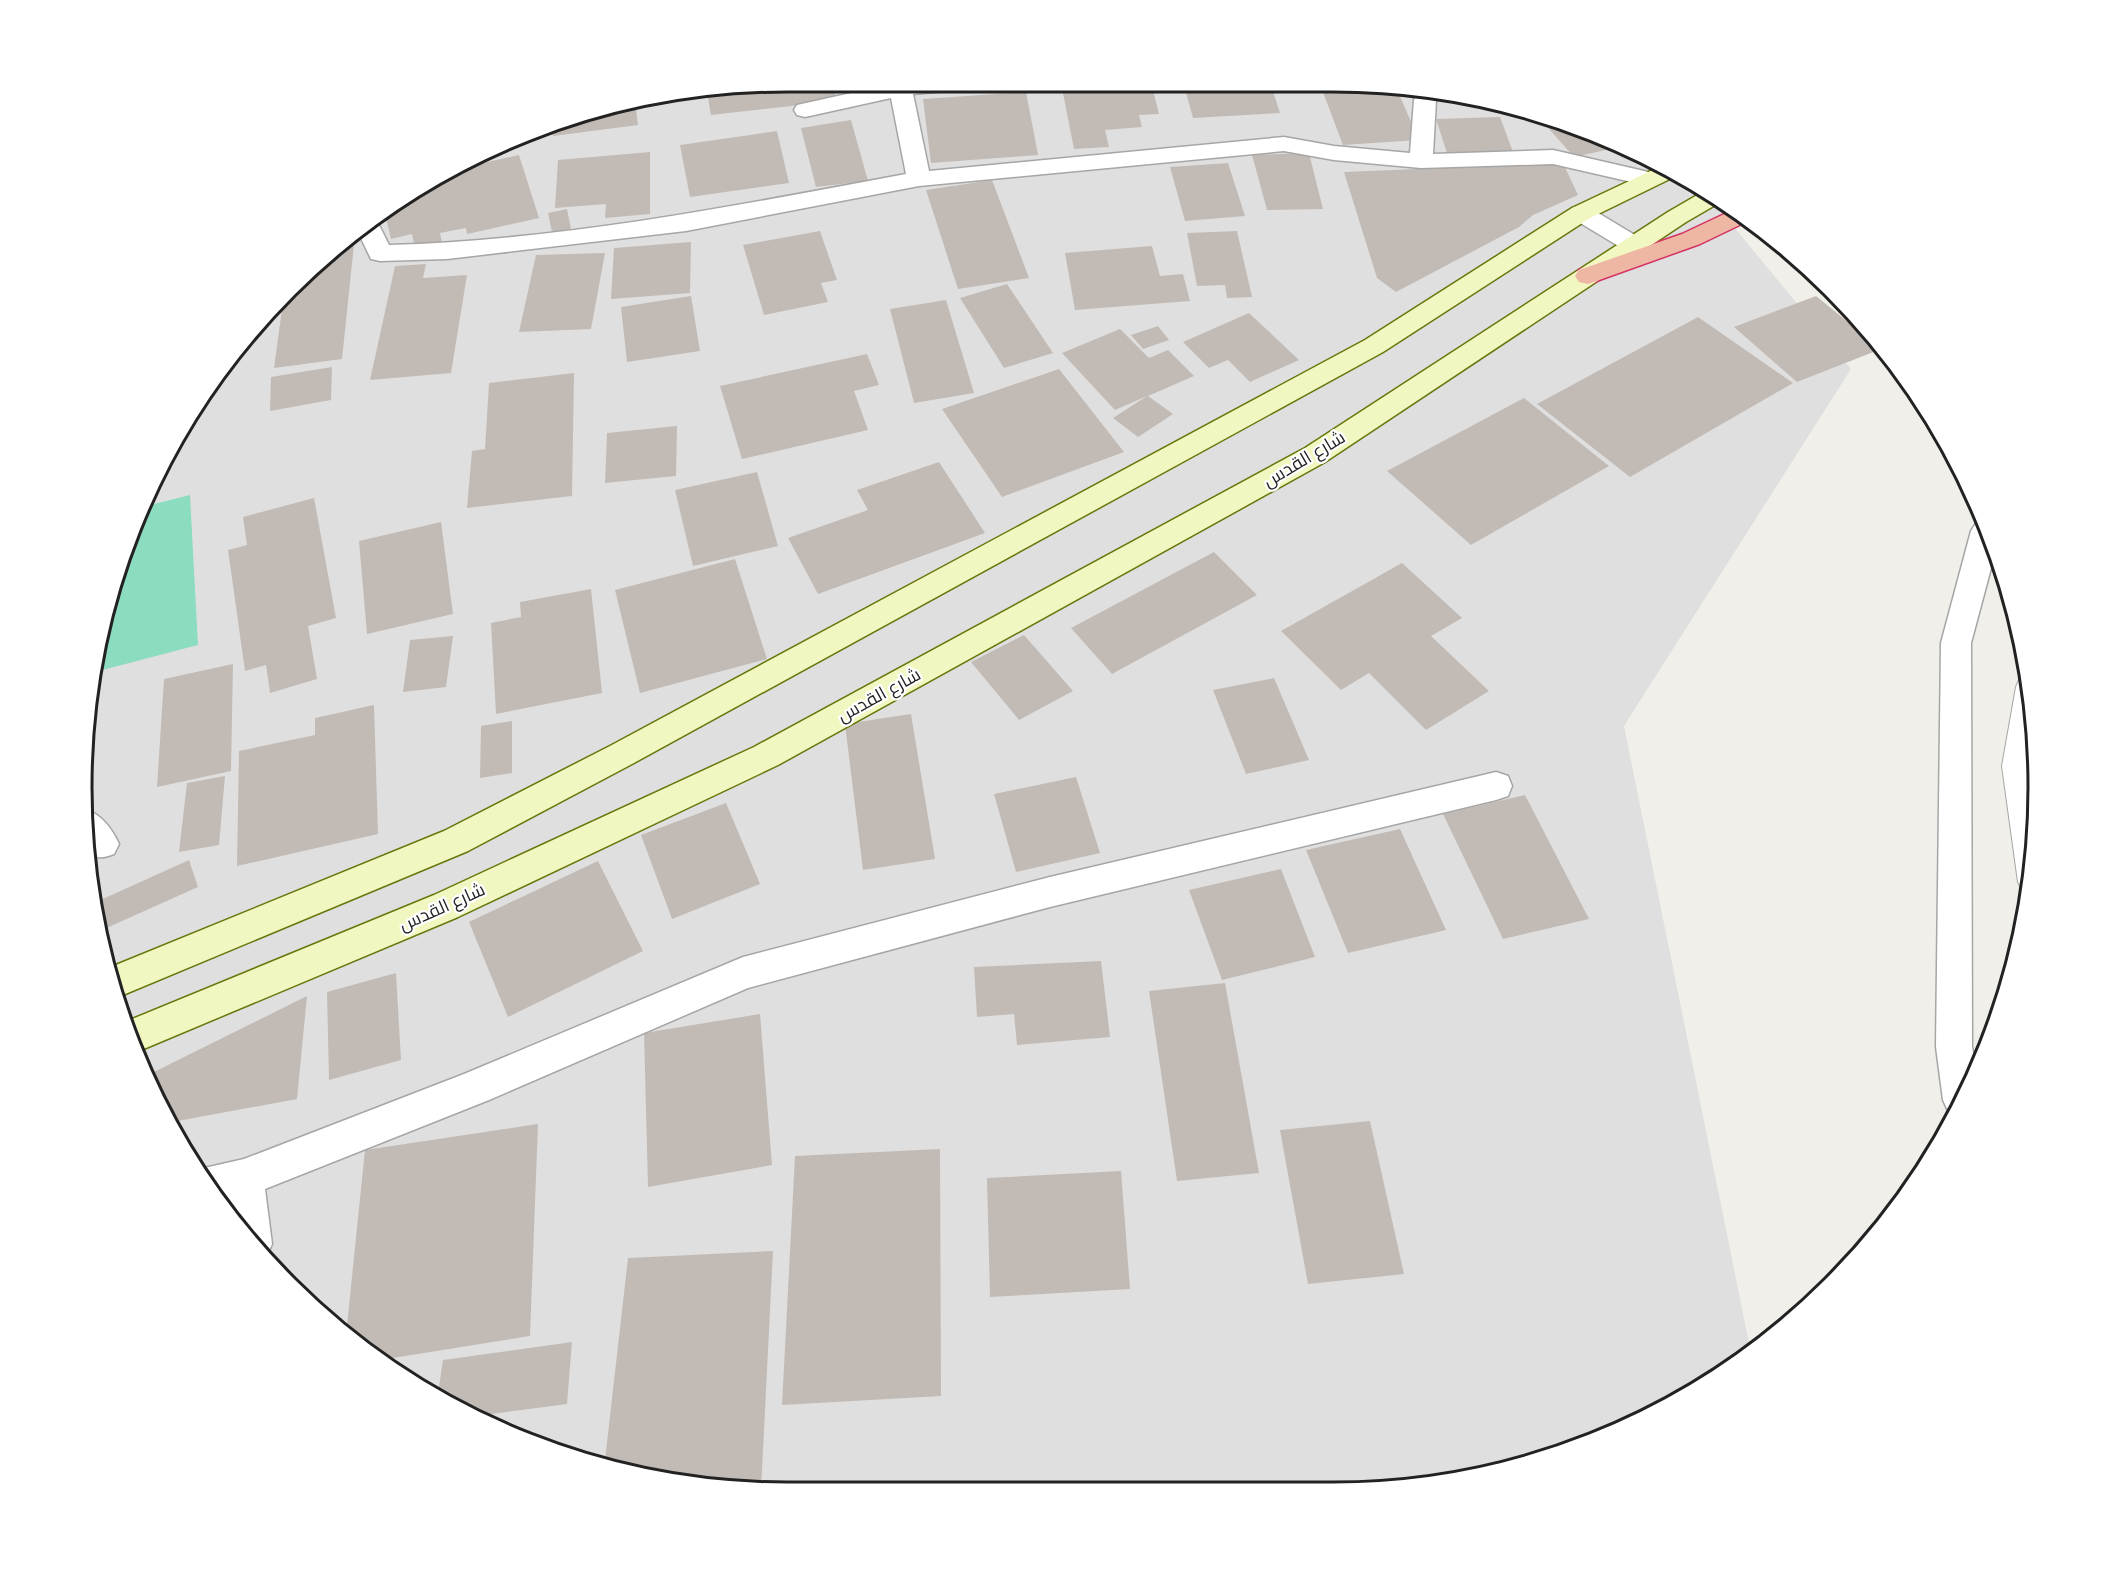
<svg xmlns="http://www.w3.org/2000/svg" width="2119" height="1574" viewBox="0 0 2119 1574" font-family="Karla,Cairo,sans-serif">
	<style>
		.residential { fill: #e0dfdf }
		.pitch { fill: #8cdcc0 }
		.building { fill: #c2bbb5 }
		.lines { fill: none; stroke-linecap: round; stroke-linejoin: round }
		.service-casing { stroke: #a6a6a6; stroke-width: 2 }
		.minor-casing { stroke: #a6a6a6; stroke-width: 3 }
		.secondary-casing { stroke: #66770b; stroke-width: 3 }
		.trunk-casing { stroke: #d33263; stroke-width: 3 }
		.service { fill: #fff; fill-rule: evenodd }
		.minor { fill: #fff; fill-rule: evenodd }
		.secondary { fill: #f2f7c1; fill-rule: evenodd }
		.trunk { fill: #eeb7a4; fill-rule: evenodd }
		.labels { text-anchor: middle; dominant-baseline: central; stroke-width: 4.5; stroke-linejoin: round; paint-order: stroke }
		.street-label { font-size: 18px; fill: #222; stroke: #fff }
		.rim { fill: none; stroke: #222; stroke-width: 3 }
	</style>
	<rect width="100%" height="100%" fill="#f1efe9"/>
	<!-- residential -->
	<path class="residential" d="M787,81L1378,82L1514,105L1602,135L1701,187L1851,369L1624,726L1751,1353L1602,1439L1424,1487L740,1491L604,1469L434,1399L322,1318L227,1217L135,1057L87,879V694L105,604L154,475L256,322L395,200L517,135L604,105Z"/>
	<!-- pitch -->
	<path class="pitch" d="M190,495L198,645L91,673L105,604L142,507Z"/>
	<!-- building -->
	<path class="building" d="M787,81H832L837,101L711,115L707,92Z
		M1082,82H1151L1159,114L1139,115L1142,127L1105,130L1109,147L1074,149L1061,83Z
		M1183,82H1270L1280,113L1193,118Z
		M1381,83L1395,85L1419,140L1343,145L1321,87Z
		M1026,92L1038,155L931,163L923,99Z
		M1443,93L1504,103L1499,113L1440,98Z
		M635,101L638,125L553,136L552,123L604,105Z
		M1534,112L1602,135L1624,146L1574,157Z
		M1500,117L1513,152L1447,153L1436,119Z
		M851,120L868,181L816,187L801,128Z
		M777,131L789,183L690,197L680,145Z
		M650,152V214L605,218L606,204L555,208L558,160Z
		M1309,153L1323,209L1267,210L1252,155Z
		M519,155L539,218L467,234L466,228L440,233L442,242L415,248L412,234L391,239L384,210L395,200L451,170Z
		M1228,163L1245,216L1185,221L1170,167Z
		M1563,163L1578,195L1533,215L1519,227L1396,292L1377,278L1344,172Z
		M992,180L1029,278L958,289L926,190Z
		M567,209L571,229L552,232L548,213Z
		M820,231L837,280L821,283L828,302L764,315L743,245Z
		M1237,231L1252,297L1227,298L1225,285L1197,286L1187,233Z
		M355,235L342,359L274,368L282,309L269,310Z
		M691,242L690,293L611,299L614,248Z
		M1152,246L1160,276L1183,274L1190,301L1075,310L1065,253Z
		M605,253L591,329L519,332L536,255Z
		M426,264L423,278L467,275L451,373L370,380L395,266Z
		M1007,284L1053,353L1004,368L960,298Z
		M691,296L700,351L627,362L621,307Z
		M1816,296L1881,349L1797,382L1734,327Z
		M946,300L974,393L914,403L890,309Z
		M1249,313L1299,360L1250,382L1228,360L1209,368L1183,342Z
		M1698,317L1793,383L1630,477L1537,404Z
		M1158,326L1169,340L1143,349L1131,335Z
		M1120,329L1149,358L1168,350L1194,376L1148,396L1173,414L1138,437L1113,418L1147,396L1115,410L1062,353Z
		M867,354L879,385L854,391L868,430L742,459L720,386Z
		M332,367L331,400L270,411L271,377Z
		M1059,369L1124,452L1002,497L942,409Z
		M574,373L572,496L467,508L472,451L485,449L489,383Z
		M1524,398L1609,466L1471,545L1387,471Z
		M677,426L676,476L605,483L607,433Z
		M939,462L985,533L818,594L788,538L868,510L857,490Z
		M757,472L778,546L693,566L675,490Z
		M314,498L336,618L308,626L317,679L270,693L266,665L245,671L228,550L247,545L243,517Z
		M441,522L453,614L367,634L359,541Z
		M1214,552L1257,595L1112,674L1071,628Z
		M735,559L767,659L640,693L615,590Z
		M1402,563L1462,618L1431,636L1489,691L1426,730L1369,673L1341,690L1281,631Z
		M591,589L602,693L496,714L491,623L521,617L520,602Z
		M1024,635L1073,691L1019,720L971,662Z
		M453,636L446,687L403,692L410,640Z
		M233,664L231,771L157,787L164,679Z
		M1274,678L1309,760L1246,774L1213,690Z
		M374,705L378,834L237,866L239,751L315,735V718Z
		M911,714L935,859L863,870L845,724Z
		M512,721V773L480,778L481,726Z
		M225,776L219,845L179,852L187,783Z
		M1076,777L1100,853L1016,872L994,794Z
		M1525,795L1589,919L1503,939L1443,814Z
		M726,803L760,884L672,919L641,835Z
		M1400,829L1446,930L1348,953L1306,850Z
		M189,860L198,887L102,930L94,903Z
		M598,861L643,951L508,1017L469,922Z
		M1281,869L1315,957L1222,980L1189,890Z
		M1101,961L1110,1037L1017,1045L1014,1014L977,1017L974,967Z
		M396,973L401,1060L329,1080L327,992Z
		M1225,983L1259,1173L1177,1181L1149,991Z
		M307,996L297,1099L172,1122L146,1076Z
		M760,1014L772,1165L648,1187L644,1033Z
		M1370,1121L1404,1274L1308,1284L1280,1130Z
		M538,1124L530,1336L380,1360L346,1335L365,1150Z
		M940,1149L941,1396L782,1405L795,1156Z
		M1121,1171L1130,1289L990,1297L987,1178Z
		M773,1251L761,1491H740L604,1469L628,1258Z
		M572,1342L567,1404L476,1416L437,1400L443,1360Z
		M1731,1354H1749L1733,1363Z"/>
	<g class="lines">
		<!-- service casing -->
		<g class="service-casing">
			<path id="service" d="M2026,678L2034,726L2028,766L2034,812L2032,879L2029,893L2022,890L2018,882L2002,766L2016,687L2019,680Z"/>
		</g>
		<!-- minor casing -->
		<g class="minor-casing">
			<path id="minor" d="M901,82H990L987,86L979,88L913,94L929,171L1284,137L1334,146L1410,153L1414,100L1420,89L1440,93L1436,100L1433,154L1553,150L1657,174L1661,179L1657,184L1649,186L1553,164L1421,168L1334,160L1284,151L919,186L686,231L447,259L380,261L371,259L358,232L373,219L379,225L389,245C563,240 735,206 906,174L891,98L805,117L797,115L794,110L797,105Z
				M1581,206L1590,208L1643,240L1646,245L1643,250L1634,253L1625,250L1572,218L1569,213L1572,208Z
				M1983,521L1995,553L1971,643L1972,1047L1976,1068L1955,1115L1949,1113L1943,1100L1936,1047L1941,643L1971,531L1976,523Z
				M1496,772L1508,776L1512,786L1508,796L1496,800L1050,907L748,988L489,1100L265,1189L272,1244L266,1258L229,1219L227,1200L218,1202L200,1169L244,1159L464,1074L743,957L1050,877Z
				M87,810C103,816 112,829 119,844L114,854C104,858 94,860 87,850Z"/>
		</g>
		<!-- secondary casing -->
		<g class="secondary-casing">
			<path id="secondary" d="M1661,166L1678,175L1590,218L1383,352L632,764L468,851L118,997L111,967L444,831L610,746L1365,340L1572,208Z
				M1706,190L1724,200L1686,222L1325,462L778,765L458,917L134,1053L125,1022L434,895L754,747L1305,448L1668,212Z"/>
		</g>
		<!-- trunk casing -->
		<g class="trunk-casing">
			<path id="trunk" d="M1735,209L1750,220L1700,244L1588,284L1579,282L1575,276L1579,270L1682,234Z"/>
		</g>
		<!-- service -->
		<use href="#service" class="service"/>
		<!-- minor -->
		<use href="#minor" class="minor"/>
		<!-- secondary -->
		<use href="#secondary" class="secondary"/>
		<!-- trunk -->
		<use href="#trunk" class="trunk"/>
	</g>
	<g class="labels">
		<!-- street labels -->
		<g class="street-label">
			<text transform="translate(1304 459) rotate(-31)">شارع القدس</text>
			<text transform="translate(879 695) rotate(-29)">شارع القدس</text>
			<text transform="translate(442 907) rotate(-24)">شارع القدس</text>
		</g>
	</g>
	<!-- crop -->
	<path d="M0 0H2119V1574H0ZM787 92H1333A695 695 0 0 1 2028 787V787A695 695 0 0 1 1333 1482H787A695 695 0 0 1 92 787V787A695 695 0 0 1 787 92Z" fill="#fff" fill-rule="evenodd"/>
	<path class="rim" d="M787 92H1333A695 695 0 0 1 2028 787V787A695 695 0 0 1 1333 1482H787A695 695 0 0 1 92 787V787A695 695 0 0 1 787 92Z"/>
</svg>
